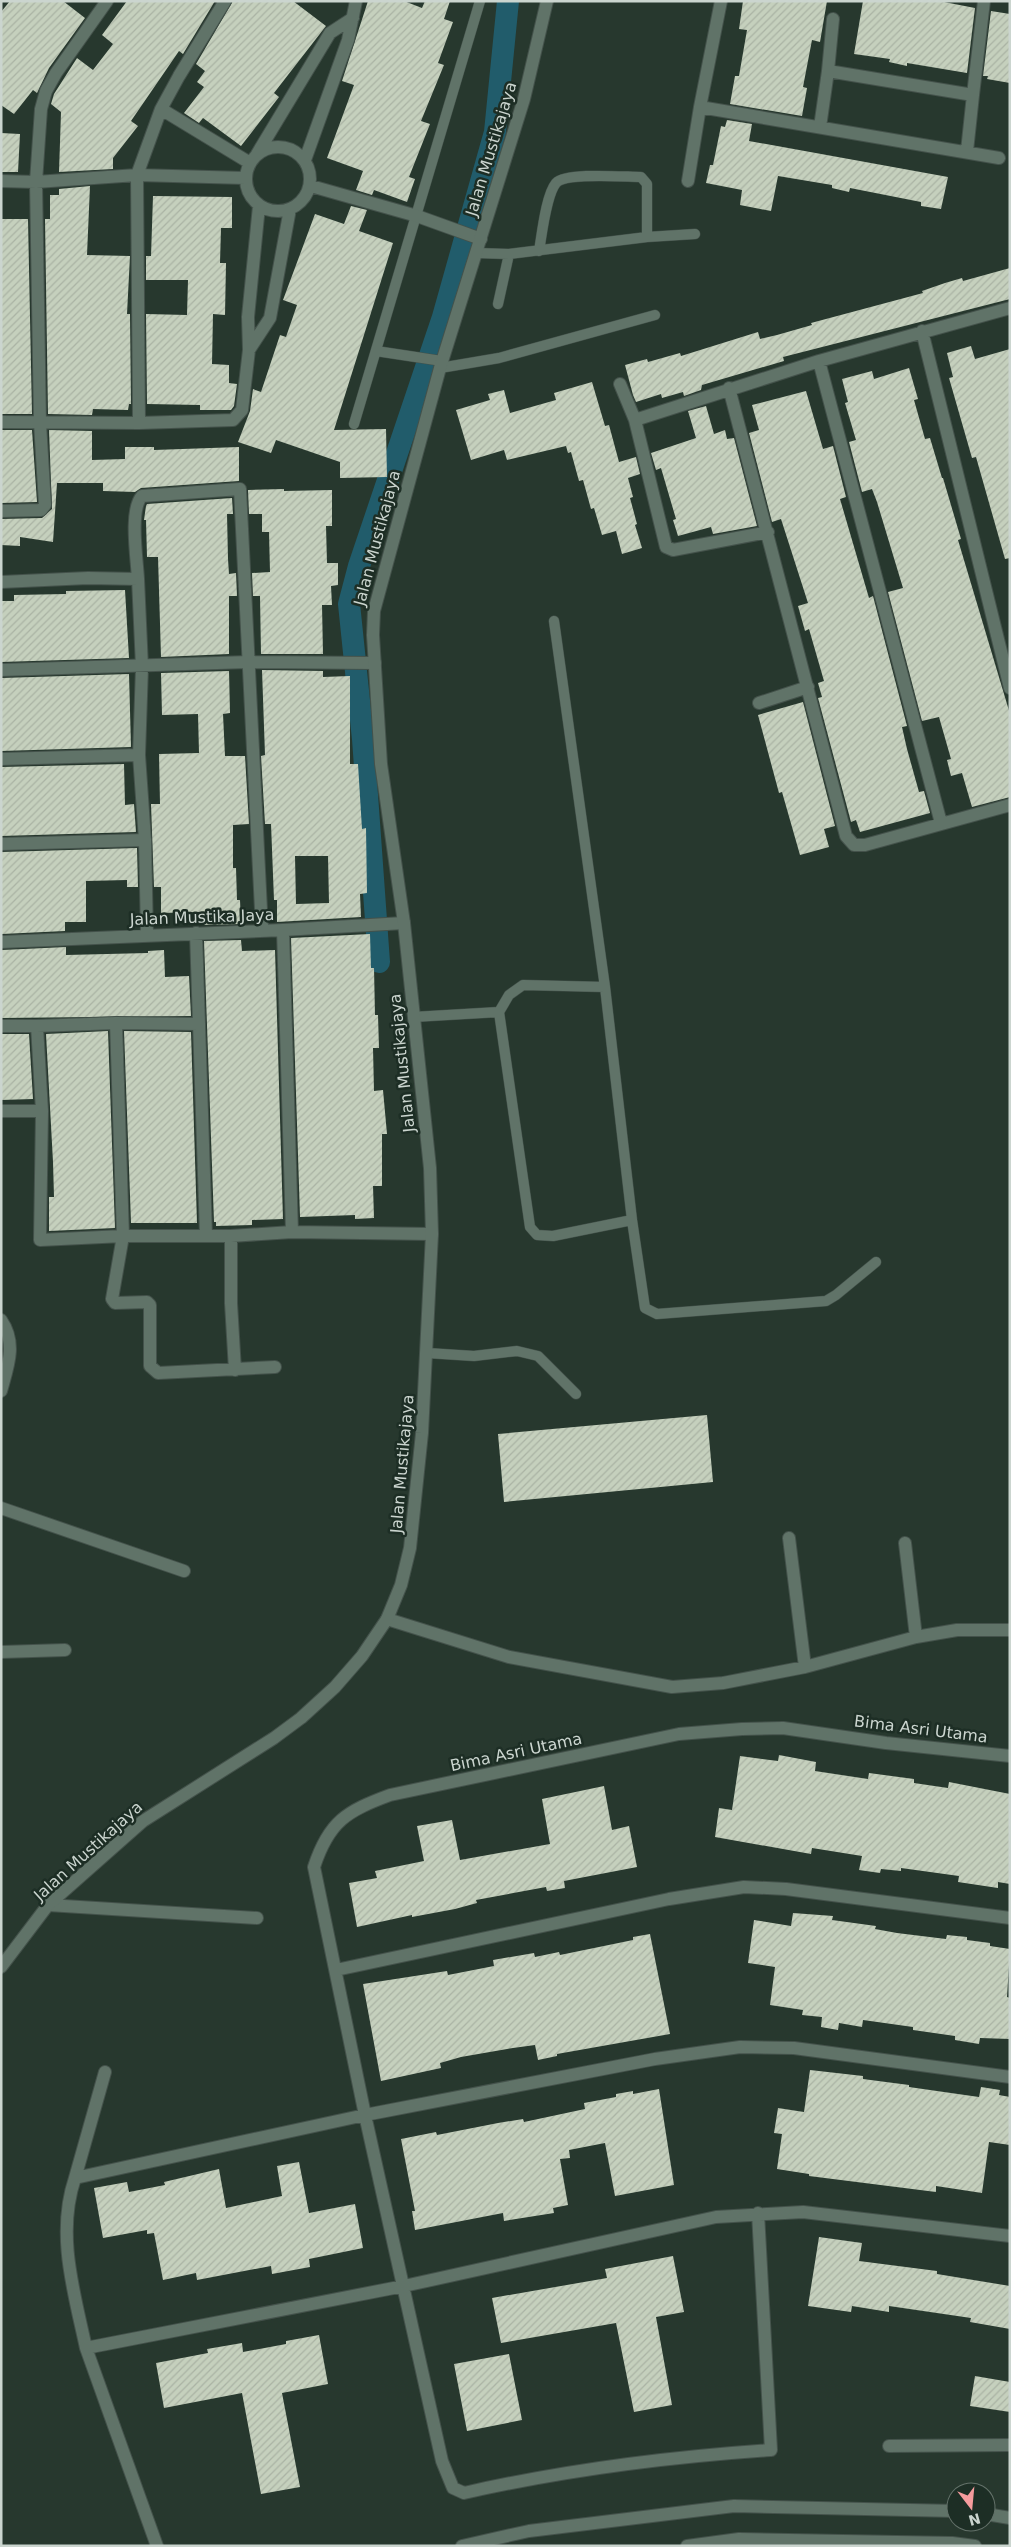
<svg xmlns="http://www.w3.org/2000/svg" width="1011" height="2547" viewBox="0 0 1011 2547" font-family="'DejaVu Sans',sans-serif">
	<style>
		.lines { fill: none; stroke-linecap: round; stroke-linejoin: round }
		.canal { stroke: #215c6b; stroke-width: 22 }
		.building { fill: url(#building-hatch); fill-rule: evenodd }
		.service-casing { stroke: #44524b; stroke-width: 11 }
		.minor-casing { stroke: #44524b; stroke-width: 14 }
		.secondary-casing { stroke: #44524b; stroke-width: 14 }
		.service { stroke: #607368; stroke-width: 10 }
		.minor { stroke: #607368; stroke-width: 12 }
		.secondary { stroke: #607368; stroke-width: 12 }
		.labels { text-anchor: middle; dominant-baseline: central; stroke-width: 5; stroke-linejoin: round; paint-order: stroke }
		.street-label { font-size: 16px; fill: #cbd5cf; stroke: #1d2e25 }
	</style>
	<defs>
		<pattern id="building-hatch" width="6" height="6" patternUnits="userSpaceOnUse" patternTransform="scale(1.25)"><rect width="6" height="6" fill="#c5d0bd"/><path d="M-1 1l2-2M0 6l6-6M5 7l2-2" fill="none" stroke="#aab3a4"/></pattern>
	</defs>
	<rect width="100%" height="100%" fill="#27382e"/>
	<g class="lines">
		<!-- canal -->
		<path class="canal" d="M379,962L363,739L349,604L359,566L443,317L495,132L508,1"/>
	</g>
	<!-- building -->
	<path class="building" d="M10,1H63L85,18L49,68L37,93L33,90L14,114L1,105V12Z
		M127,1H215L183,54L179,51L131,121L138,126L113,158V169L59,172L61,112L51,104L54,94L77,58L93,70L113,44L102,35Z
		M233,1H293L326,26L274,93L279,97L241,146L203,118L199,123L184,113L204,87L197,82L205,71L196,64Z
		M368,1H404L422,8L425,1H450L444,19L453,22L438,63L444,65L421,121L430,124L409,177L415,179L407,202L374,190L372,195L356,190L363,171L327,158L354,85L342,81Z
		M743,1H827L820,42L812,40L803,87L807,88L802,116L730,104L735,76H739L747,30L739,29Z
		M863,1H939L975,8L967,73L907,63V66L889,62L890,59L854,54Z
		M991,11L1010,14V83L987,79L988,76H983Z
		M727,120L752,124L749,141L948,177L941,209L921,206V202L850,188L849,192L832,188V185L778,176L771,211L740,205L742,190L706,183L710,165H713L721,126L725,127Z
		M1,133L20,134L18,172H1Z
		M90,186L87,255L130,256L127,314H130L131,404H129L128,410L93,409L92,415L48,414L45,219H50V195H59V189Z
		M153,196L232,197V228H221L220,263H226L225,315L213,314L212,364L229,365V383L237,384L234,406L231,410H200V405L147,404L146,314L187,315L188,280H146V256H151Z
		M351,206L367,210L359,231L393,243L334,430L386,429L387,477L340,478V462L276,440L271,453L238,442L250,411L253,389L261,392L280,335L286,337L297,305L283,300L315,214L344,224Z
		M1,219H28L32,414H1Z
		M1010,268V299L783,357L784,361L702,385L701,390L684,396L683,392L662,398L661,394L636,402L633,395L625,365L647,359L648,362L680,353L681,356L758,332L760,339L777,335L812,325L811,323L923,293L922,291L945,283L962,278L963,281Z
		M971,346L975,359L1010,349V558L1005,559L976,457L972,458L949,378L953,377L947,353Z
		M909,368L918,399L914,400L925,439L930,438L942,478H943L961,539L958,540L1010,714V797L972,807L962,773L951,776L947,760L951,759L939,717L922,721L888,592L903,588L877,502L872,489L862,492L849,442L856,440L845,403L848,402L842,379L872,371L874,379Z
		M592,382L605,426L609,425L619,462L636,457L640,474L628,478L633,497L630,498L637,524L635,525L642,548L622,554L616,531L602,535L594,508L591,509L583,480L579,481L571,452L568,453L566,446L507,460L504,450L471,460L456,410L490,400L488,394L504,390L510,413L556,400L554,393Z
		M806,391L823,449L833,446L846,497L840,499L869,598L873,596L907,726L902,727L907,749L919,792L924,791L930,813L860,832L856,820L851,822L818,698L822,697L818,683L824,681L809,629L805,631L798,606L808,603L781,519L772,522L749,433L759,430L752,405Z
		M706,406L714,434L725,430L727,439L734,438L757,526L713,534L711,527L678,536L673,520L676,519L661,468L656,470L651,453L696,438L688,411Z
		M1,430H32L37,502L1,503Z
		M49,430L92,431V460L125,459V447H154V450L239,447V481L141,488L135,492L103,491V483H57L53,542L20,537V546L1,545V519L42,518L52,509Z
		M284,489V491L332,490V526H326L327,563H338V585L331,586L332,605H322L323,654H261L260,596H253L252,573L270,572L269,532H262V514H249L248,490Z
		M232,498L233,514H227L228,559L229,574L236,573L237,596H229V654L161,657L158,557H147L146,520H144L146,506L147,504Z
		M125,590L129,658L1,662V601H14V595L66,594V591Z
		M262,670L323,671V677L350,676V764H358L362,829L366,828L367,893L360,894L361,917L277,922V900H274L271,824H265L261,756L265,755ZM295,856H328L329,903L296,904Z
		M229,671L230,713L223,714L225,756H245L249,824L233,825V868H236L237,900H240L241,924L200,925L199,912L161,913V887H154L151,804H160L159,754L199,753L198,714L162,715L161,673Z
		M129,674L131,747L1,751V678Z
		M803,702L835,826L824,829L829,847L800,855L782,792L779,793L758,715Z
		M124,764L125,805L134,804L136,832L1,836V767Z
		M137,848L138,887H127V880L86,881V922H65V931L2,934L1,852Z
		M370,934L371,968H374L375,1015H378L379,1048H373L374,1091L383,1090L387,1134H382V1186H373L374,1218L355,1219V1215L300,1217L291,938Z
		M241,940L242,951L275,950L283,1219L252,1220V1225L216,1226V1222H214L204,941Z
		M66,947V955L148,953V951L164,950L165,977L189,976L191,1016L1,1018L2,950Z
		M108,1031L115,1228L49,1231V1197H54L53,1162L46,1034Z
		M124,1031L191,1032L197,1223H131Z
		M1,1034H29L33,1099L1,1100Z
		M707,1415L713,1482L504,1502L498,1434Z
		M779,1755L816,1762L815,1771L868,1779L869,1773L914,1779V1783L948,1788L949,1782L1010,1794V1884L998,1882V1888L958,1882L959,1876L901,1868V1871L881,1869L880,1873L859,1870L862,1856L812,1848L811,1854L715,1837L719,1808L732,1810L740,1756L778,1761Z
		M604,1786L612,1830L629,1826L637,1867L564,1881L565,1888L547,1891L546,1887L476,1900L477,1903L455,1909L412,1917V1915L357,1927L349,1883L377,1878L375,1871L424,1861L417,1826L452,1820L460,1860L550,1844L542,1799Z
		M793,1913L833,1916L832,1920L876,1926L875,1929L897,1933L946,1939L947,1935L967,1937V1940L990,1943V1946L1010,1949L1007,1997L1010,1998V2039L980,2038L979,2044L955,2040V2036L913,2030V2027L863,2020L862,2027L839,2023L838,2030L821,2027L822,2017L802,2015L803,2010L770,2005L775,1967L748,1963L754,1920L791,1926Z
		M650,1934L670,2034L557,2054V2056L538,2060L535,2045L513,2048L461,2057L440,2063L441,2068L381,2081L363,1984L447,1971L448,1975L494,1966L493,1960L534,1953L535,1957L559,1952L560,1955L633,1940V1937Z
		M810,2070L863,2076V2079L909,2085V2087L979,2097L981,2087L1000,2090L999,2095L1010,2097V2145L989,2142L982,2193L936,2186V2192L809,2176V2174L777,2169L782,2134L774,2133L778,2108L804,2112Z
		M659,2089L674,2185L615,2196L605,2143L569,2150L570,2158L560,2159L568,2205L553,2208L554,2213L504,2221L503,2213L415,2230L412,2211H415L401,2139L436,2132L437,2135L498,2123L523,2119L524,2122L585,2109L584,2103L616,2097V2094L633,2091V2094Z
		M299,2162L309,2213L355,2204L363,2248L309,2259L310,2267L272,2274L271,2266L197,2280L196,2273L163,2280L154,2233L147,2234V2230L103,2238L94,2188L127,2182L129,2192L165,2185L164,2182L219,2169L226,2208L282,2196L277,2166Z
		M819,2237L862,2243L859,2261L937,2271V2274L1010,2286V2329L970,2322L971,2318L889,2306V2312L852,2306L851,2312L808,2306Z
		M673,2256L684,2312L656,2317L672,2405L634,2412L616,2323L501,2343L492,2298L607,2278L605,2269Z
		M319,2335L328,2384L282,2393L300,2487L261,2494L242,2393L164,2408L156,2363L208,2353L207,2349L242,2343L243,2352L286,2344V2341Z
		M509,2354L522,2420L467,2431L454,2364Z
		M975,2376L1010,2382V2412L970,2406Z"/>
	<g class="lines">
		<!-- service casing -->
		<g class="service-casing">
			<path id="service" d="M539,251C542,234 546,195 556,183C566,172 625,177 641,177L647,184V237
				M476,253L509,254L647,237L695,234
				M498,304L509,254
				M376,351L442,361
				M440,368L499,358L655,315
				M354,424L480,1
				M554,621L605,987
				M499,1012L530,1227L537,1235L553,1236L632,1220
				M413,1017L499,1012L509,995L523,985L605,987L632,1220L645,1308L657,1314L826,1301L836,1295L876,1262
				M427,1353L474,1356L517,1351L538,1356L576,1394"/>
		</g>
		<!-- minor casing -->
		<g class="minor-casing">
			<path id="minor" d="M721,1L700,107L999,158
				M828,71L833,19
				M973,95L984,1
				M161,109L250,163
				M820,127L828,71L973,95L967,151
				M246 179a32 32 0 1 1 64 0a32 32 0 1 1-64 0Z
				M257,154L330,33L353,18
				M305,160L348,40L356,1
				M1,181L36,182L137,175L245,178
				M688,181L700,107
				M311,186L417,216L481,239
				M922,331L1010,688
				M249,350L270,318L290,209
				M819,361L941,823
				M620,384L635,420
				M729,388L846,836L854,845H865L1010,805
				M1,422L139,423L233,420L242,410L249,350L248,317L259,206
				M139,423L137,175L161,109L179,76L225,1
				M1,511L41,510L45,505L40,423L36,182L41,109L46,91L56,73L107,1
				M768,532L673,550L666,547L635,420L819,361L1010,308
				M138,579C137,559 129,510 142,496L240,489L262,930
				M1,582L88,578L138,579L142,667L139,755L145,840L147,935
				M1,670L248,662L375,663
				M759,703L808,687
				M1,759L139,755
				M1,844L145,840
				M283,930L292,1232
				M196,933L206,1235
				M1,942L283,930L404,923
				M116,1023L37,1026L42,1111L40,1240L123,1236H231L292,1232L432,1234
				M199,1024L116,1023L123,1236L112,1299L115,1303L147,1302L150,1305V1366L158,1373L275,1367
				M1,1026H37
				M1,1111H42
				M231,1236V1303L235,1370
				M1,1320C17,1343 8,1366 1,1391
				M1,1508L184,1571
				M789,1538L805,1667
				M905,1543L916,1637
				M387,1619L509,1657L672,1687L723,1683L805,1667L916,1637L957,1630H1010
				M1,1652L65,1650
				M48,1905L257,1918
				M336,1970L669,1899L744,1887L786,1889L1010,1918
				M75,2178L105,2072
				M758,2213L771,2450C667,2457 565,2470 464,2493L453,2488L442,2461L365,2115L314,1867C329,1821 347,1811 390,1795L679,1734L742,1729L783,1728L886,1743L1010,1756
				M86,2348C74,2292 56,2234 75,2178L365,2115L655,2059L740,2047L794,2048L1010,2077
				M889,2446L1010,2445
				M986,2514L1010,2518
				M157,2546L86,2348L404,2286L716,2217L803,2212L1010,2236
				M462,2546L529,2531L734,2506L956,2511
				M687,2546L739,2539L952,2543L975,2546"/>
		</g>
		<!-- secondary casing -->
		<g class="secondary-casing">
			<path id="secondary" d="M1,1967L48,1905L143,1821L274,1738L301,1718L335,1687L362,1656L387,1619L401,1585L410,1548L422,1433L432,1234L430,1168L404,923L381,764L373,635L374,611L440,368L524,99L547,1"/>
		</g>
		<!-- service -->
		<use href="#service" class="service"/>
		<!-- minor -->
		<use href="#minor" class="minor"/>
		<!-- secondary -->
		<use href="#secondary" class="secondary"/>
	</g>
	<g class="labels">
		<!-- street labels -->
		<g class="street-label">
			<text transform="translate(491 149) rotate(-73)">Jalan Mustikajaya</text>
			<text transform="translate(377 538) rotate(-75)">Jalan Mustikajaya</text>
			<text transform="translate(202 917) rotate(-2)">Jalan Mustika Jaya</text>
			<text transform="translate(402 1063) rotate(-96)">Jalan Mustikajaya</text>
			<text transform="translate(402 1464) rotate(-85)">Jalan Mustikajaya</text>
			<text transform="translate(921 1729) rotate(7)">Bima Asri Utama</text>
			<text transform="translate(516 1752) rotate(-12)">Bima Asri Utama</text>
			<text transform="translate(88 1851) rotate(-42)">Jalan Mustikajaya</text>
		</g>
	</g>
	<!-- border -->
	<rect width="1011" height="2547" fill="none" stroke="#cbd5cf" stroke-width="5"/>
	<!-- north arrow -->
	<g transform="translate(971 2507) rotate(164)"><circle r="24" fill="#1d2e25" stroke="#637169"/>
	<path d="M0-4L9 19L0 12L-9 19Z" fill="#f59b9d"/>
	<text y="-8" font-size="14" font-weight="bold" text-anchor="middle" fill="#cbd5cf">N</text>
	</g>
</svg>
